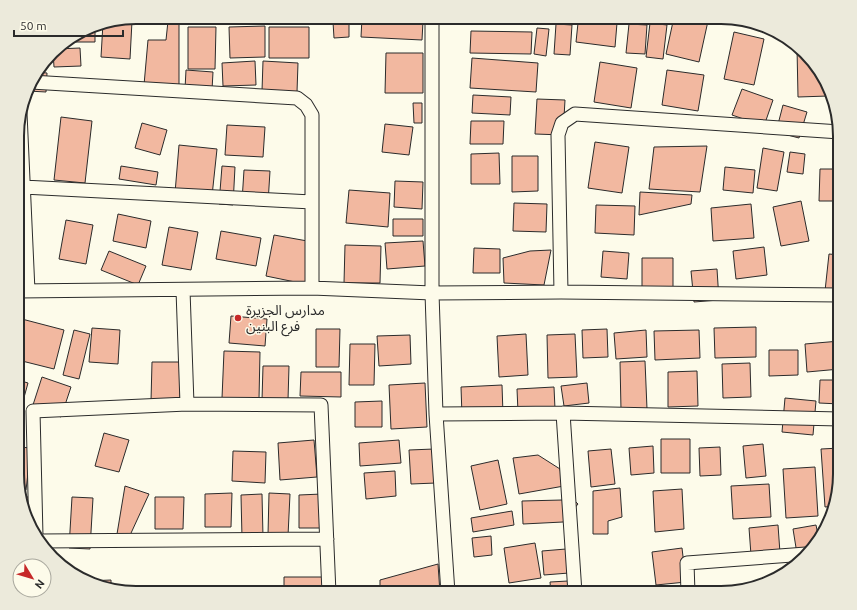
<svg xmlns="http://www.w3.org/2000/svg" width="857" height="610" viewBox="0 0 857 610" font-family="Ubuntu,'Noto Sans Arabic',sans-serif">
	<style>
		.building { fill: #f2b8a0; stroke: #2b2b2b }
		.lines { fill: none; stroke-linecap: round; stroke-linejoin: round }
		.street-casing { stroke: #2b2b2b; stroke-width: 15 }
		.street { stroke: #fdfbea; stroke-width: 13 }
		.poi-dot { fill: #c62828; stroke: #fdfbea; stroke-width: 1.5 }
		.labels { text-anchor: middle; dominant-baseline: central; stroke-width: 3; stroke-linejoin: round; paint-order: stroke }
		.poi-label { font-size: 14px; fill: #2b2b2b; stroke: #fdfbea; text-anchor: start }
		.rim { fill: none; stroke: #2b2b2b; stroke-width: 2 }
	</style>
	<rect width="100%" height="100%" fill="#fdfbea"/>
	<!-- building -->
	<path class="building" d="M674,17H692L708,21L699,62L666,54Z
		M362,18L423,21L422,40L361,37Z
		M114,21H132L130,59L101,57L103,23Z
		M168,21H179V85H144L148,40H166Z
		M349,21V37L334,38L333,22Z
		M578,23H617L615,47L576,42Z
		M650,23L667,25L663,59L646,57Z
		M556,24L572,25L570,55L554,54Z
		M629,24L647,25L645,54L626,53Z
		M95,25V42H66Z
		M265,26V57L230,58L229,27Z
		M188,27H216L215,69H188Z
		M269,27H309V58H269Z
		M537,28L549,29L546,56L534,54Z
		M471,31L532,32L531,54L470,53Z
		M734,32L764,39L754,85L724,79Z
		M80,48L81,66L54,67L53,52L56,49Z
		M797,48L828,83V96L798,97Z
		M386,53H423V93H385Z
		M472,58L538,63L536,92L470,88Z
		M255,61L256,85L223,86L222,63Z
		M263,61L298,63L297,92L262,91Z
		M600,62L637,68L631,108L594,102Z
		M186,70L213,72L212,90L185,89Z
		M667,70L704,75L698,111L662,105Z
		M37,72L47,73L46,92L28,91L33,77Z
		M742,89L773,100L764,126L732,115Z
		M473,95L511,97L510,115L472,113Z
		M537,99L565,100L563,135L535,134Z
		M413,103H422V123H414Z
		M783,105L807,112L799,138L776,132Z
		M61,117L92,121L85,183L54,180Z
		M471,121H504L503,144H470Z
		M142,123L167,130L160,155L135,148Z
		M385,124L413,127L409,155L382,152Z
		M227,125L265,127L263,157L225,155Z
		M595,142L629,147L622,193L588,188Z
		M179,145L217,149L212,196L175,193Z
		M707,146L700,192L649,189L654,147Z
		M763,148L784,152L777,191L757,188Z
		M790,152L805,154L803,174L787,172Z
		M499,153L500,184H471V154Z
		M512,156H538V191L512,192Z
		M121,166L158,172L156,185L119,179Z
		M222,166L235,167L233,205L219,204Z
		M725,167L755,170L753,193L723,190Z
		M820,169H840V201H819Z
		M244,170L270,171L268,203L242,201Z
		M395,181L423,182L422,209L394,207Z
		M349,190L390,193L388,227L346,223Z
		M640,192L692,195L691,204L639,215Z
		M801,201L809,241L781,246L773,207Z
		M514,203L547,204L546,232L513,231Z
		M751,204L754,238L713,241L711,208Z
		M596,205L635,206L634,235L595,233Z
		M118,214L151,221L146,248L113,241Z
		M840,218V249H836Z
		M393,219H423V236H393Z
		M18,220L20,267H18Z
		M66,220L93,225L86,264L59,259Z
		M169,227L198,232L191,270L162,265Z
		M221,231L261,238L256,266L216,259Z
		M274,235L313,242L305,284L266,276Z
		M423,241L425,266L387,269L385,243Z
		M345,245L381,246L380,283H344Z
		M764,247L767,275L736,279L733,251Z
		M474,248L500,249V273H473Z
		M551,250L544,285L504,283L503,258L530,251Z
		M109,251L146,266L138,285L101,270Z
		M603,251L629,253L627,279L601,277Z
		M829,254L840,255V292L825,291Z
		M642,258H673V287H642Z
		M717,269L719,300L694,302L691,271Z
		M231,316L267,319L265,346L229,343Z
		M18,318L64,330L54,369L18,360Z
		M756,327V357L715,358L714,328Z
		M92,328L120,330L118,364L89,362Z
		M316,329H340L339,367H316Z
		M607,329L608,357L583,358L582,330Z
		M74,330L90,334L79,379L63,375Z
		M646,330L647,357L616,359L614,333Z
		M699,330L700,358L655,360L654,331Z
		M526,334L528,375L499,377L497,336Z
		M575,334L577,377L548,378L547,335Z
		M410,335L411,364L379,366L377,336Z
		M840,341V369L807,372L805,344Z
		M350,344H375L374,385H349Z
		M769,350H798V375L769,376Z
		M224,351L260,352L259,399L222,398Z
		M645,361L647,409L621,410L620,362Z
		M152,362H181L180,402L151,401Z
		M750,363L751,397L723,398L722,364Z
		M263,366H289L288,400H262Z
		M697,371L698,406L668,407V372Z
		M301,372H341V397L300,396Z
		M42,377L71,387L61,417L32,408Z
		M18,380L28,383L20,412H18Z
		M820,380H840V404L819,403Z
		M425,383L427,427L391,429L389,385Z
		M587,383L589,403L564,406L561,386Z
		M502,385L503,414L462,416L461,387Z
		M554,387L555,409L518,412L517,389Z
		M785,398L816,401L813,435L782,432Z
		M382,401V427H355V402Z
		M837,405H840V420H837Z
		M104,433L129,440L119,472L95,466Z
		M661,439H690V473H661Z
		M314,440L317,477L280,480L278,443Z
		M399,440L401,463L360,466L359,443Z
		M763,444L766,476L746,478L743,446Z
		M653,446L654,473L631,475L629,448Z
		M19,447L31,448L26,490L18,489Z
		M720,447L721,475L700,476L699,448Z
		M840,448V481L835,506L825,507L821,449Z
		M434,449L436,483L411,484L409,450Z
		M611,449L615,484L591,487L588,451Z
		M233,451L266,452L265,483L232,481Z
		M538,455L560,469L564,486L519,494L513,458Z
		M498,460L507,504L480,510L471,466Z
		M815,467L818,516L786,518L783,469Z
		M395,471L396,496L366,499L364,473Z
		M769,484L771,517L733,519L731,486Z
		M125,486L149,494L126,544L116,540Z
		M620,488L622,517L608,521V534H593V491Z
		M682,489L684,529L655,532L653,491Z
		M232,493L231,527H205V494Z
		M269,493L290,494L288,536L268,535Z
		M262,494L263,537L242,538L241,495Z
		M322,494L323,528H299V495Z
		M570,496L578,504L563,522L523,524L522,501L562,500Z
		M21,497H29L30,524Z
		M72,497L93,498L90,549L69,548Z
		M155,497H184L183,529H155Z
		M512,511L514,525L473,532L471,518Z
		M831,518L824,530L823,519Z
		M778,525L780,553L751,555L749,528Z
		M816,525L819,540L815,546L798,560L793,529Z
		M491,536L492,555L474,557L472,538Z
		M535,543L541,578L509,583L504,548Z
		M682,548L686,582L656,585L652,552Z
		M566,549L569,573L544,575L542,551Z
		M438,564L440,593H380V580Z
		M284,577H325V593H284Z
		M111,580V589L98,587L87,581Z
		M568,581L569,593H551L550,582Z
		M625,587L627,593H603Z
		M237,588V593H214V590Z
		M273,588L274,593H248L247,589Z"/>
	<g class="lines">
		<!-- street casing -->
		<g class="street-casing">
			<path id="street" d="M432,17V293L436,414L448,593
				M31,82L297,98L306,105L312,115V288
				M20,113L28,291
				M23,187L312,202
				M183,290L187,404
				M18,291L312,288L432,293L561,292L840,295
				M561,292L558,135L562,123L575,114L840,132
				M563,413L575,593
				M436,414L563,413L840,419
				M36,536L33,411L187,404L321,405L329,593
				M40,541L327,539
				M688,593L687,563L806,554"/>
		</g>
		<!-- street -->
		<use href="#street" class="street"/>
	</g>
	<!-- markers -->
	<circle class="poi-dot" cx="238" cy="318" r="4"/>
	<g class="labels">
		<!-- poi labels -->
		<g class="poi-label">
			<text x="246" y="310">مدارس الجزيرة<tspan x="246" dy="16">فرع البنين</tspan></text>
		</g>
	</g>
	<!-- crop -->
	<path d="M0 0H857V610H0ZM136 24H721A112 112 0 0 1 833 136V474A112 112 0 0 1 721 586H136A112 112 0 0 1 24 474V136A112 112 0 0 1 136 24Z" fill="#eceadb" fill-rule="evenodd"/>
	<path class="rim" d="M136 24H721A112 112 0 0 1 833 136V474A112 112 0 0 1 721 586H136A112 112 0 0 1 24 474V136A112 112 0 0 1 136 24Z"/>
	<!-- north arrow -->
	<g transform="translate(32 578) rotate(128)"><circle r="19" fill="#fdfbea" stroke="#a9a89e"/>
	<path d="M0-3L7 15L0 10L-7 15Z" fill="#c62828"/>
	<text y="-6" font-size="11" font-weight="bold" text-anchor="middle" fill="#2b2b2b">N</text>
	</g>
	<!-- scale -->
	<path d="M14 30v6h109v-6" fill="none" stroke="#2b2b2b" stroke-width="2"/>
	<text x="20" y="30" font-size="12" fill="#2b2b2b" stroke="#fdfbea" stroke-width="3" paint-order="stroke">50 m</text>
</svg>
